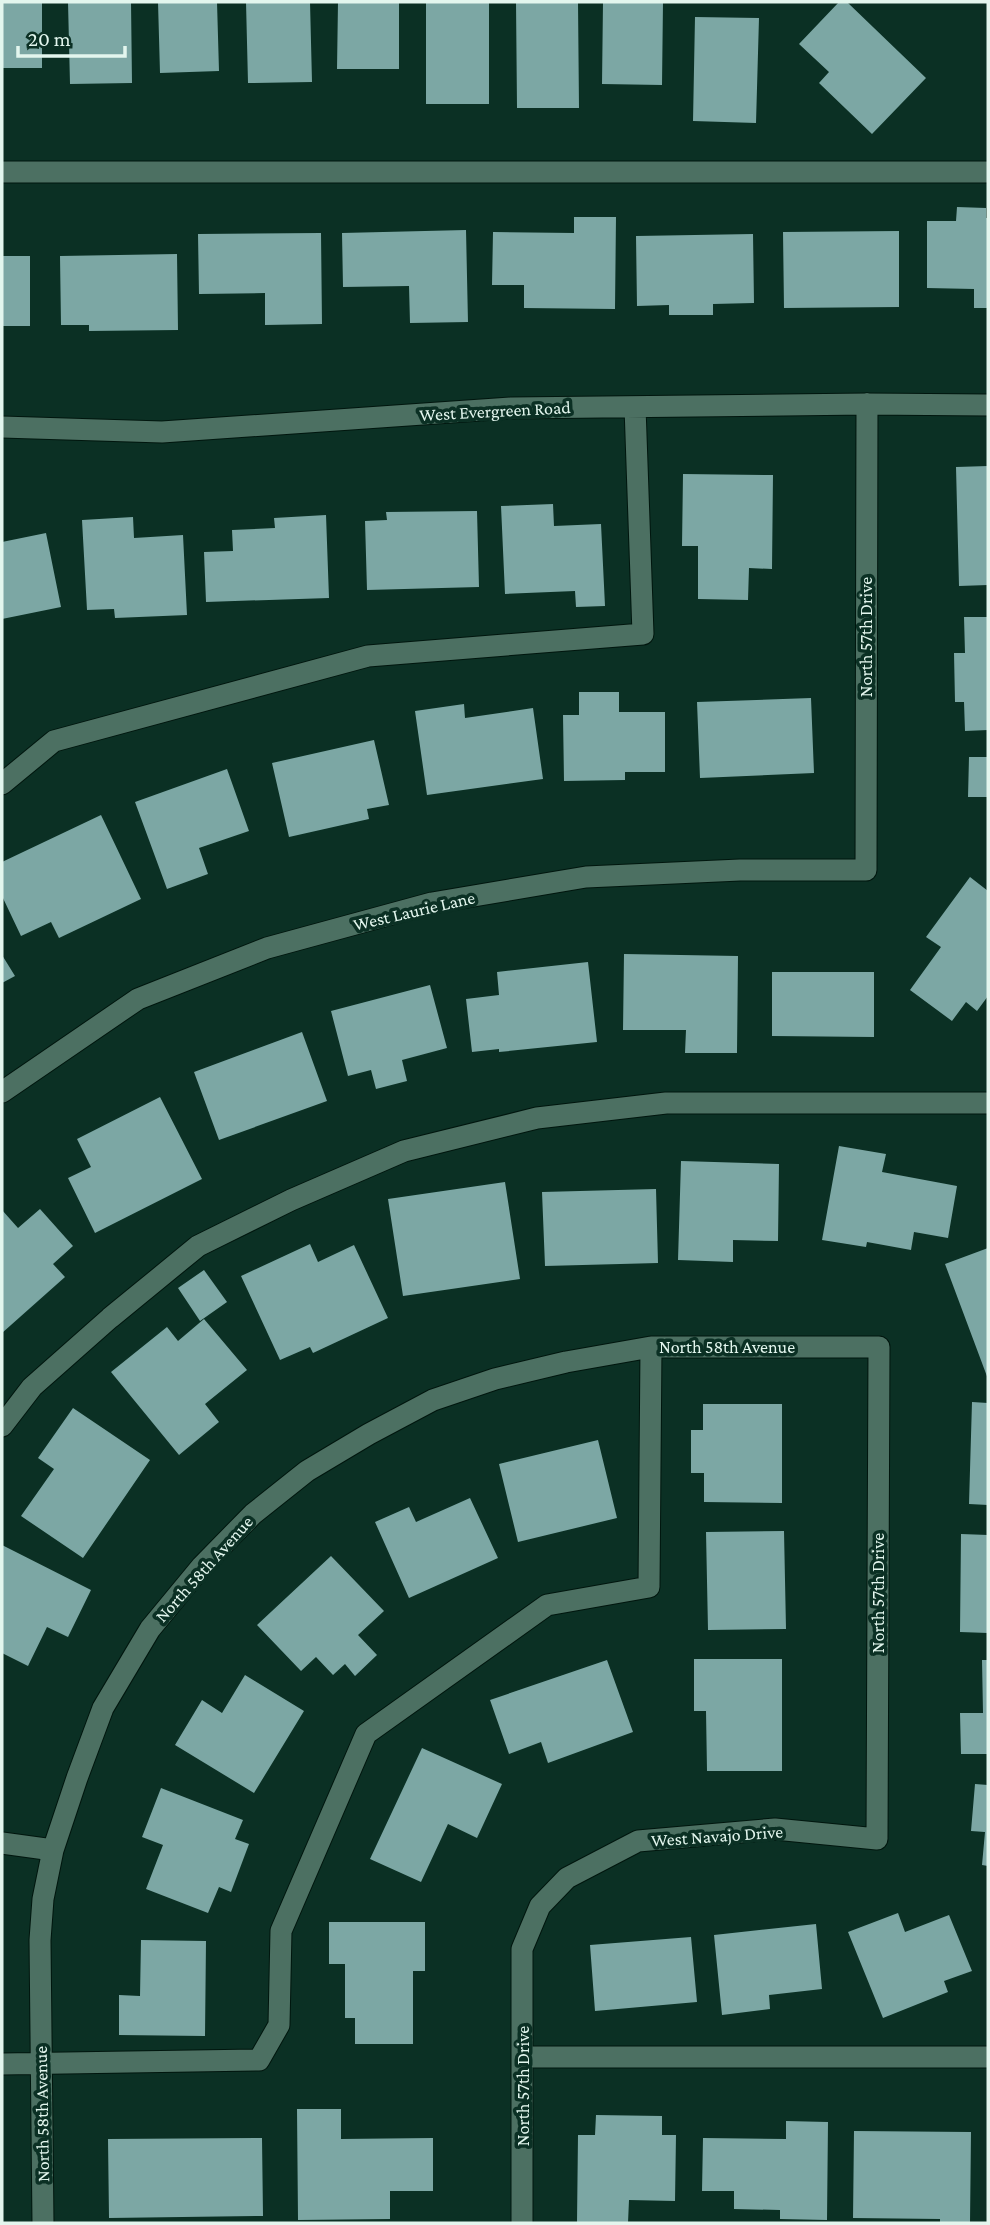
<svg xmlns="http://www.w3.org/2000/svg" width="990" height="2225" viewBox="0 0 990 2225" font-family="'Crimson Pro',serif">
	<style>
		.building { fill: #7ca7a4 }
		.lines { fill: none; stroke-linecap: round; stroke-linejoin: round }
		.minor-casing { stroke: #00160e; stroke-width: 23 }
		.minor { stroke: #4c7062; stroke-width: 21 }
		.labels { text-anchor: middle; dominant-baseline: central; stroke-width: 7; stroke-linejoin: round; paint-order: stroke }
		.street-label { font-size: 18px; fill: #e3f6ee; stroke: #0b3024 }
	</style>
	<rect width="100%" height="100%" fill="#0b3024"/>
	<!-- building -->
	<path class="building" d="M2,2H42V68H2Z
		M68,2H131L132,83L70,84Z
		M158,2H217L219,71L160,73Z
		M246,2H310L312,82L248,83Z
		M338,2H399V69H337Z
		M426,2H489V104H426Z
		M516,2H578L579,108H517Z
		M603,2H663L662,85L602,84Z
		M839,2H847L926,78L872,134L819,83L829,72L799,44Z
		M695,17L759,18L756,123L693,121Z
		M957,207L986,208V218H988V308H974V289L927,288V221H956Z
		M574,217H616L615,309L524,308V285H492L493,232L574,233Z
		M466,230L468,322L410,323L409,286L343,287L342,233Z
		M899,231V307L784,308L783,232Z
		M321,233L322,324L265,325V293L199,294L198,234Z
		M753,234L754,303L713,304V315H669V305L637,306L636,236Z
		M177,254L178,330L89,331V325H61L60,256Z
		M2,256H30V326H2Z
		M988,466V585L959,586L956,467Z
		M683,474L773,475L772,569L749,568L748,600L698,599V546H682Z
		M553,504L554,526L601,524L605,606L576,607L575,591L505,594L501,506Z
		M477,511L479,587L367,590L365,521L387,520L386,512Z
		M326,515L329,598L206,602L204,552L233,551L232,530L275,528L274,518Z
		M133,517L134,538L183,535L187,615L115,618L114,609L87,610L82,520Z
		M46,533L61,607L2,619V542Z
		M964,617H988V730L965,731L964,702H955L954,653H965Z
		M579,692H619V712H665V772H625V780L564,781L563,715H579Z
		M811,698L814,773L700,778L697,702Z
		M464,704L465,718L533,708L543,779L427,795L415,711Z
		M374,740L389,805L367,809L369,819L289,837L272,763Z
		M969,757H988V797H968Z
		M227,769L249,831L199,848L208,874L167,889L135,802Z
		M101,815L141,899L59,938L51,922L21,936L2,896V862Z
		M970,877L988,891V996L977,1011L966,1002L952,1021L910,990L941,947L926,937Z
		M624,954L738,956L737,1053H685L686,1030H623Z
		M2,955L15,976L2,983Z
		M588,962L597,1042L499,1052V1049L472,1052L466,999L499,995L497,972Z
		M772,972H874V1037L772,1036Z
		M430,985L447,1048L402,1060L407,1081L376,1089L371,1070L348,1076L331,1011Z
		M302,1032L327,1101L219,1140L194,1072Z
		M160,1097L202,1179L95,1233L68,1178L91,1167L77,1139Z
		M839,1146L886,1154L882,1172L957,1186L948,1238L914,1232L911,1250L867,1242L866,1247L822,1240Z
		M681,1161L779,1164L778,1241L733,1240V1262L678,1260Z
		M505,1182L520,1279L403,1296L388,1199Z
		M656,1189L658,1263L545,1266L542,1192Z
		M40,1209L73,1246L53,1264L65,1277L2,1333V1210L18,1228Z
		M310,1244L318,1262L354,1245L388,1318L313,1353L310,1347L280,1360L241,1276Z
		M988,1248V1379L945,1264Z
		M204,1270L227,1302L200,1321L178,1288Z
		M204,1319L247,1370L205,1404L219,1422L179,1455L111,1372L167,1327L178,1341Z
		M972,1402L988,1403V1505L969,1504Z
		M703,1404H782V1503L704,1502V1473H691V1430H703Z
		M73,1408L150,1460L83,1558L21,1516L54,1469L38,1458Z
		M598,1440L617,1518L518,1542L499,1464Z
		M470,1498L498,1558L409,1598L375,1522L409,1507L416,1522Z
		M784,1531L786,1629L708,1630L706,1532Z
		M961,1534L988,1535V1633L960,1632Z
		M2,1545L91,1590L68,1637L47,1627L28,1666L2,1653Z
		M331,1556L384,1611L358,1635L377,1655L355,1676L345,1664L333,1675L316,1657L301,1671L257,1625Z
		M694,1659H782V1771H707L706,1711H694Z
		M607,1660L633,1732L548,1763L541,1742L509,1754L490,1700Z
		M982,1660H988V1754H961L960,1713H983Z
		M245,1675L304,1711L254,1793L175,1745L202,1700L222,1713Z
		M422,1748L502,1784L477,1838L448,1824L421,1882L370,1859Z
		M975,1784L988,1785V1866L982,1865L985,1832L971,1831Z
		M161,1788L243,1820L235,1839L249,1844L231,1892L219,1887L208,1913L146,1889L163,1845L142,1837Z
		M898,1913L905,1932L949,1915L972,1971L944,1981L948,1992L883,2018L848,1932Z
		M329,1922H425V1971H413V2044H355V2018H345V1964H329Z
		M816,1924L822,1989L769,1995L770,2009L722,2015L714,1935Z
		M691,1937L697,2002L595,2011L590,1945Z
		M141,1940L206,1941L205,2036L119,2035V1995L140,1996Z
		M297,2109H341V2139L433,2138V2191H390V2219L298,2220Z
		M596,2115L662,2116V2135H676L675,2201L629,2200L628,2223L577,2222L578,2135H595Z
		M786,2121L828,2122L827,2220L780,2219V2210L734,2209V2191H702L703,2138L786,2139Z
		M854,2131L971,2132L970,2223H940V2219L853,2218Z
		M262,2138L263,2216L109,2218L108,2139Z"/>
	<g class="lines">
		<!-- minor casing -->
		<g class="minor-casing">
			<path id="minor" d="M2,172H988
				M2,427L162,432L511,408L867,404L988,405
				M2,784L54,741L368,656L643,634L635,407
				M2,1092L138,999L267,948L432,903L586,877L740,870H866L867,404
				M2,1426L32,1387L110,1318L198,1246L291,1200L404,1151L537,1118L666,1103H988
				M2,1843L53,1850
				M523,2057H988
				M2,2064L259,2060L279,2025L281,1931L366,1734L547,1605L649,1587L651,1347
				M43,2223L40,1940L43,1899L53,1850L77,1778L103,1708L150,1629L202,1566L253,1514L307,1471L369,1434L433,1400L495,1379L566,1362L651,1347H879L877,1839L775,1829L638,1841L567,1878L540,1906L522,1949V2223"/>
		</g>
		<!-- minor -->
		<use href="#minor" class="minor"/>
	</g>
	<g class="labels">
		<!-- street labels -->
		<g class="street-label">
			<text transform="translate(495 411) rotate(-3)">West Evergreen Road</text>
			<text transform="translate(866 637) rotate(-90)">North 57th Drive</text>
			<text transform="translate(414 911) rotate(-13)">West Laurie Lane</text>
			<text x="727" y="1347">North 58th Avenue</text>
			<text transform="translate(204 1569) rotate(-48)">North 58th Avenue</text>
			<text transform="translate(878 1593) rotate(-90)">North 57th Drive</text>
			<text transform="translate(717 1836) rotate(-4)">West Navajo Drive</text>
			<text transform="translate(523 2086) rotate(-90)">North 57th Drive</text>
			<text transform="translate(42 2114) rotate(-91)">North 58th Avenue</text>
		</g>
	</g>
	<!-- border -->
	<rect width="990" height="2225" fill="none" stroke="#e3f6ee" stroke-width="7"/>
	<!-- scale -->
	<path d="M18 46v10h107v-10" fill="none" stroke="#e3f6ee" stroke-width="3.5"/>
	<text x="28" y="46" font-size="21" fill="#e3f6ee" stroke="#0b3024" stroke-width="5" paint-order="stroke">20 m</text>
</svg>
